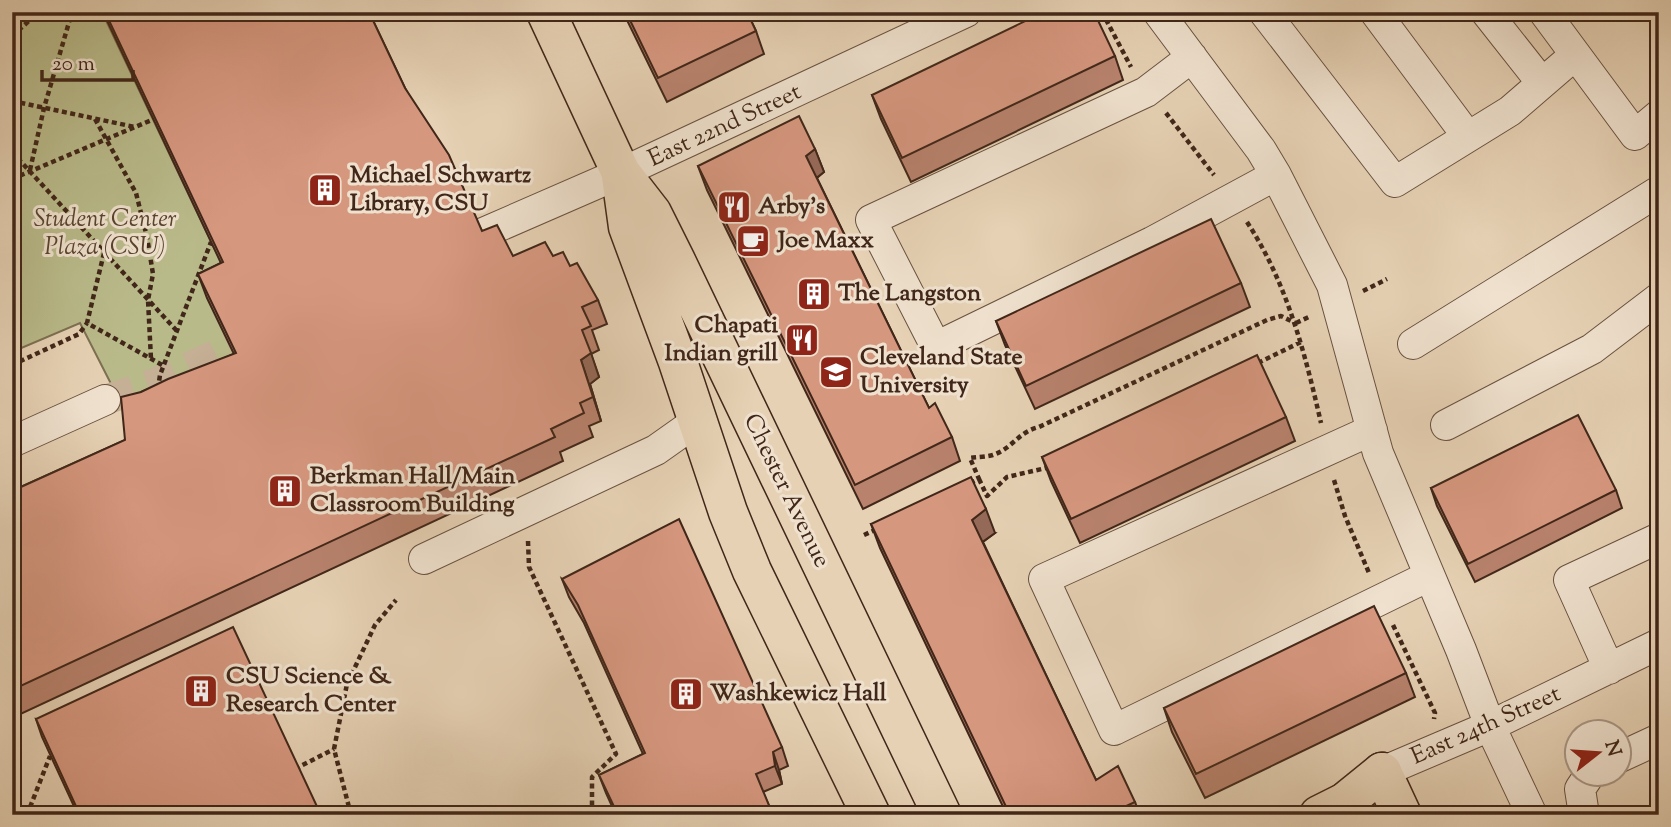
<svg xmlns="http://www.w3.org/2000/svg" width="1671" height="827" viewBox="0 0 1671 827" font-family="'Sorts Mill Goudy',serif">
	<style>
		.green { fill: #b9ba8a; stroke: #7d7052; stroke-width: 2 }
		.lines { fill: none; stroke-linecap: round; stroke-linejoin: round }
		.minor-tunnel { stroke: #c5af95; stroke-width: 30; stroke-dasharray: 30 15; stroke-linecap: butt }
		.minor-casing { stroke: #6a5240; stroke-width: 32 }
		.major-casing { stroke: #412719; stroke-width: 41 }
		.highway-casing { stroke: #412719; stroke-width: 41 }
		.path { stroke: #412719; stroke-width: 4.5; stroke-dasharray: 5 3.5; stroke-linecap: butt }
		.minor { stroke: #efe1ce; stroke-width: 30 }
		.major { stroke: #e6d1b4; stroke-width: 38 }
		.highway { stroke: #e6d1b4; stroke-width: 38 }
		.wall { fill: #b8826d; stroke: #412719; stroke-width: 2 }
		.shaded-wall { fill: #966a59; stroke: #412719; stroke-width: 2 }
		.building { fill: #d6977f; stroke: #412719; stroke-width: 2 }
		.labels { text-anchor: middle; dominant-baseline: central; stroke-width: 6; stroke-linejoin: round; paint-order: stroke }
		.street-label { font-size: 24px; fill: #412719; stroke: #efe1ce }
		.poi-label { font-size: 24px; font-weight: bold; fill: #412719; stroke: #efe1ce; text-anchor: start }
		.park-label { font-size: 24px; font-style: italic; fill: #594430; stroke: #efe1ce }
	</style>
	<rect width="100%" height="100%" fill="#e6d1b4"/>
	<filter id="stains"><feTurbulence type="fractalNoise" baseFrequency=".00286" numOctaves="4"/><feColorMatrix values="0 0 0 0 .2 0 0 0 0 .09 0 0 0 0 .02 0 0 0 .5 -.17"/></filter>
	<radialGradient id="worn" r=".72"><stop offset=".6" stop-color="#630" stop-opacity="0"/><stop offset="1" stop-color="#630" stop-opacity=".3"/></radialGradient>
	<!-- green -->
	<path class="green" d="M12,12H102L232,286L244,377L130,421L80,323L12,352Z"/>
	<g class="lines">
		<!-- minor-tunnel -->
		<path class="minor-tunnel" d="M105,400L158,382L267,330"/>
		<!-- minor casing -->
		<g class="minor-casing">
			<path id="minor" d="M1158,12L1261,150L1276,175L1332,285L1378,453L1461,650L1490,726L1532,815
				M1264,12L1395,182L1510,111L1575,55
				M1375,12L1468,137
				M1486,12L1542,83
				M1544,12L1635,135L1659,115
				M1192,57L1146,92L871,220L936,347L1152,242L1276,175
				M481,234L621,173L966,12
				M1413,344L1659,191
				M1446,425L1592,349L1659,298
				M1372,430L1044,579L1114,730L1429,576
				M12,442L105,400
				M424,559L656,450L697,421
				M1609,669L1569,580L1659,538
				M1618,758L1659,739
				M1382,772L1490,726L1659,644
				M1584,815L1580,789L1590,774"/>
		</g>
		<!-- major casing -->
		<g class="major-casing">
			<path id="major" d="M546,12L621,173L652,213L676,261L942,815
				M621,176L628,227L678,362L728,512L752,571L871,815
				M1319,815L1345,802L1382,772"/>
		</g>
		<!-- highway casing -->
		<g class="highway-casing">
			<path id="highway" d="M1382,772L1402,815
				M1345,802L1351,815"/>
		</g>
		<!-- path -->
		<path class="path" d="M1102,12L1131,67
			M12,36L39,12
			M12,101L135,127
			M1166,113L1214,175
			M95,119L136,193L147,237L153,274L148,300L151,359
			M12,152L177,331
			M30,170L44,108L72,12
			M12,179L154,119
			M1247,222C1287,283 1305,353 1321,423
			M104,253L87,323L164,366
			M1363,291L1387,279
			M1296,323L1311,316
			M1258,363L1301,342
			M12,365L79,334L87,323
			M158,389L160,375L211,242
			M979,479L987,496L1007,477L1046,468L1049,465
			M1334,480L1345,516L1369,573
			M970,483L979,479L970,458C977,457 986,457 993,455C1013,448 1018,432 1039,427L1267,320L1281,316L1295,323
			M864,535L877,529
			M528,541L529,567L616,754L592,777V815
			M1393,625L1435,713L1434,719
			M295,769L334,749
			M27,815L50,756
			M351,815L334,749L347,684L375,625L396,600"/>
		<!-- minor -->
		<use href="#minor" class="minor"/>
		<!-- major -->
		<use href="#major" class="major"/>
		<!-- highway -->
		<use href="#highway" class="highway"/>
	</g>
	<!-- wall -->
	<path class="wall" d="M103,12H369L405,88L482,231L513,256H553L570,266L598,300L607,324L592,330L599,350L591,354L599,377L590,384L601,421L589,426L593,437L560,452L563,461L12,718V491L125,440L141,392L234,354L207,298L198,274L221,263Z
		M623,12H747L756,31L764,54L667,102Z
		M1115,56L1123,80L911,182L881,119L872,95Z
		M815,149L824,172L817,178L929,408L952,437L960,461L863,509L707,190L698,166Z
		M1241,283L1250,307L1035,409L1005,345L996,321Z
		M1286,417L1295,441L1080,543L1051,481L1042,457Z
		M1431,488L1616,490L1622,508L1475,582L1437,506Z
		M871,524L995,533L983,542L1096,780L1135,802L1140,815H1007L880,548Z
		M562,579L782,747L788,766L779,770L782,784L763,792L773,815H616L606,793L599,775L643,754L584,623L569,597Z
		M1406,673L1415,697L1205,798L1172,732L1164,708Z
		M36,719L321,815H78L42,737Z"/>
	<!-- shaded-wall -->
	<path class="shaded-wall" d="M815,149L824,172L815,179L806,156Z
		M591,353L599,377L590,384L601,421L581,360Z
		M986,509L995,533L981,543L972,520Z
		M773,752L779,770L782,784L775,766Z"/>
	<!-- building -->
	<path class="building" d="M105,12H369L405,88L449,155L482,231L497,225L513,256L545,242L553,256L563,252L570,266L577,263L598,300L582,307L591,326L582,330L591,353L581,360L593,397L580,403L584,413L551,429L555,437L12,690V491L125,440L121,397L141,392L168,379L236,353L198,274L223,262Z
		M626,12H747L756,31L658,78Z
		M1044,12H1094L1115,56L902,158L872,95Z
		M799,116L815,149L806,156L929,408L935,403L952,437L855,485L698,166Z
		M1211,219L1241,283L1026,386L996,321Z
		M1257,355L1286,417L1071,519L1042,457Z
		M1578,415L1616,490L1468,564L1431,488Z
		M971,477L986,509L972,520L1096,780L1118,766L1135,802L1107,815H1010L871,524Z
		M679,519L782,747L773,752L775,766L756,774L773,815H618L599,775L645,753L578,605L562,579Z
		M1374,606L1406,673L1196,774L1164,708Z
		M233,627L321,815H80L36,719Z"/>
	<!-- icons -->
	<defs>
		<g id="building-square" transform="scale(1.75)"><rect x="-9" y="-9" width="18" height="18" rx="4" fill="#8f2418" stroke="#efe1ce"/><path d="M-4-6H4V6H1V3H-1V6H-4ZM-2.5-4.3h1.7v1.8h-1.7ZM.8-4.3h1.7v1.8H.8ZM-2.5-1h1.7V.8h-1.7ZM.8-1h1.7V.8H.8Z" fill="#fff"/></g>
		<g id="restaurant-square" transform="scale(1.75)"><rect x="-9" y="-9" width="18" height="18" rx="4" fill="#8f2418" stroke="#efe1ce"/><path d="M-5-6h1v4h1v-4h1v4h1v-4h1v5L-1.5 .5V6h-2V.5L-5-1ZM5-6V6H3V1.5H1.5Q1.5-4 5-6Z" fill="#fff"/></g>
		<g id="cafe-square" transform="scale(1.75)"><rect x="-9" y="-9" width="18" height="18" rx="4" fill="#8f2418" stroke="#efe1ce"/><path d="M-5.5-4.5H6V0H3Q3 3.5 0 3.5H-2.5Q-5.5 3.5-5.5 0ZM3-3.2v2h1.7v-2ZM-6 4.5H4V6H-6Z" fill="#fff"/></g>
		<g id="university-square" transform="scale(1.75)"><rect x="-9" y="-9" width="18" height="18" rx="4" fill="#8f2418" stroke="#efe1ce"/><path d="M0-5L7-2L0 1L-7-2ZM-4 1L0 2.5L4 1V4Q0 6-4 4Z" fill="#fff"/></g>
	</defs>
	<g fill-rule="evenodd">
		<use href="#building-square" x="325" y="190"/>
		<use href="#restaurant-square" x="734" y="207"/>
		<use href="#cafe-square" x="753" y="241"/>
		<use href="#building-square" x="814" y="294"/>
		<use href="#restaurant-square" x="802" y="340"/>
		<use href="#university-square" x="836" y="372"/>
		<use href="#building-square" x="285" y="491"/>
		<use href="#building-square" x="201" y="691"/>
		<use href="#building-square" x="686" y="694"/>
	</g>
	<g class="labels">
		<!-- street labels -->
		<g class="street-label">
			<text transform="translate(725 126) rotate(-25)">East 22nd Street</text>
			<text transform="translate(786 491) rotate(64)">Chester Avenue</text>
			<text transform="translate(1486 726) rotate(-24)">East 24th Street</text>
		</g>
		<!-- poi labels -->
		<g class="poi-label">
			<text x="350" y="176">Michael Schwartz<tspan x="350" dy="28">Library, CSU</tspan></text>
			<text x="758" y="207">Arby's</text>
			<text x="778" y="241">Joe Maxx</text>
			<text x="838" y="294">The Langston</text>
			<text x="778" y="326" text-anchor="end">Chapati<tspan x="778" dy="28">Indian grill</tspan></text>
			<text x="860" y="358">Cleveland State<tspan x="860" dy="28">University</tspan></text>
			<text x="310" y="477">Berkman Hall/Main<tspan x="310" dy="28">Classroom Building</tspan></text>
			<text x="226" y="677">CSU Science &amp;<tspan x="226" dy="28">Research Center</tspan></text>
			<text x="710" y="694">Washkewicz Hall</text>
		</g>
		<!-- park labels -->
		<g class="park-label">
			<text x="105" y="220">Student Center<tspan x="105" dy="28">Plaza (CSU)</tspan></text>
		</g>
	</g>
	<!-- margin -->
	<rect width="1671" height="827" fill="none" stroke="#e6d1b4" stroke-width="42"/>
	<rect x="14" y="14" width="1643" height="799" fill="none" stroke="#412719" stroke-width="3.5"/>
	<rect x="21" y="21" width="1629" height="785" fill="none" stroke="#412719" stroke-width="2"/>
	<!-- north arrow -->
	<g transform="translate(1598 753) rotate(73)"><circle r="33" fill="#efe1ce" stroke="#a99786" stroke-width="2"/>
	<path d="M0-5L12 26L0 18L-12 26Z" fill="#8f2418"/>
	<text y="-10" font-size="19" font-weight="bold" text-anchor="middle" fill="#412719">N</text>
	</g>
	<!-- scale -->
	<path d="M42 70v10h91v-10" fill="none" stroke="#412719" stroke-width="3.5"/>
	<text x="52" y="70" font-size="21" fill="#412719" stroke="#efe1ce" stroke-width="5" paint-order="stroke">20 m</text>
	<rect width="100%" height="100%" filter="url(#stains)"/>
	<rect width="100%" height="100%" fill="url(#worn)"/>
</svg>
